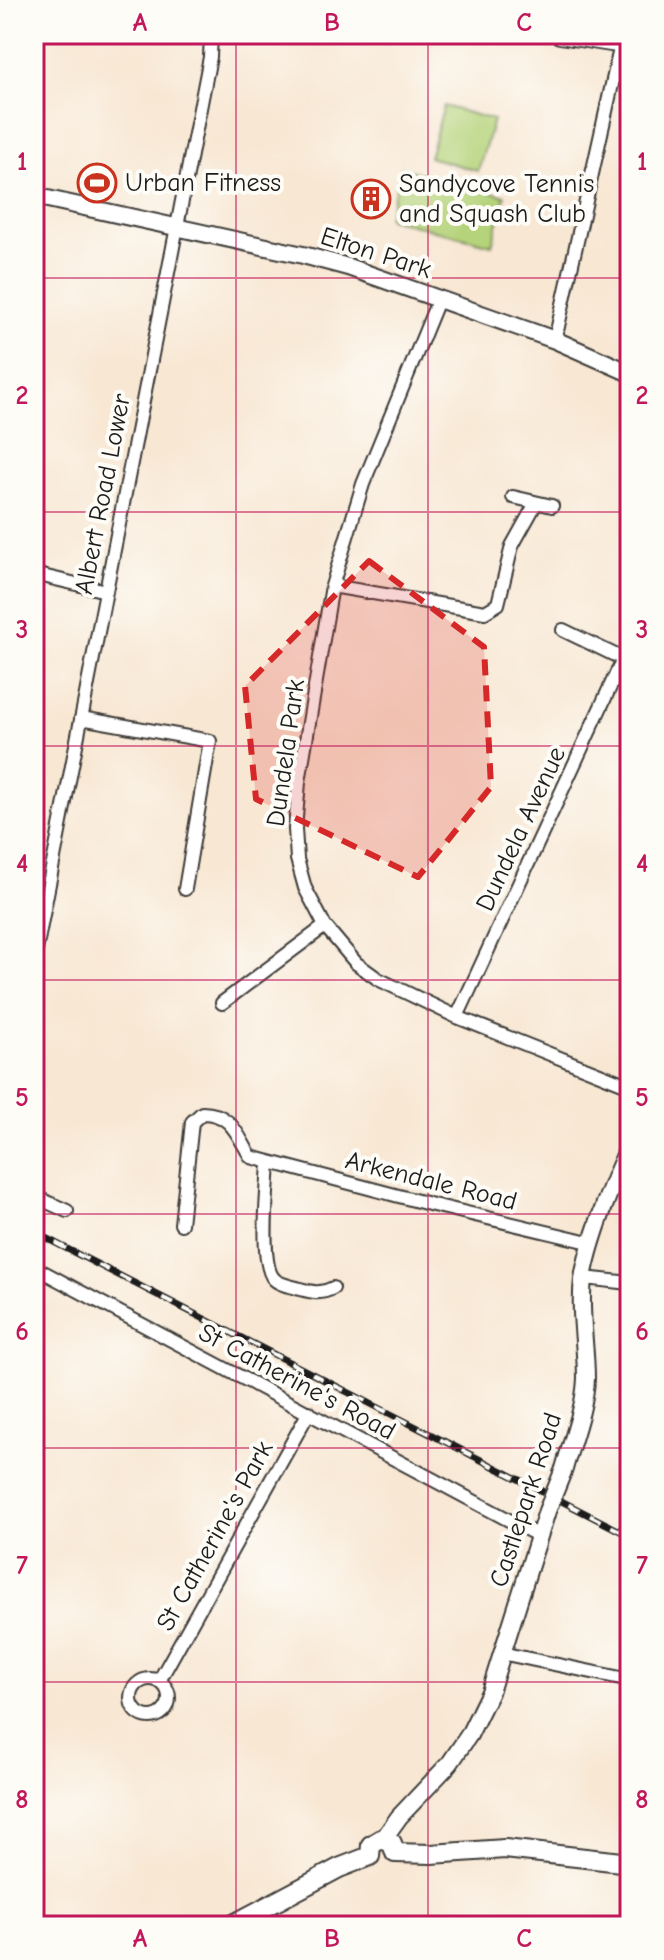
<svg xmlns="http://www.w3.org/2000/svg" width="664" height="1960" viewBox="0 0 664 1960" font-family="'Comic Neue',sans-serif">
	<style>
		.green { fill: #b5d37a; stroke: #68784b; stroke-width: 2 }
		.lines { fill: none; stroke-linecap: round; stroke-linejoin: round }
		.minor-casing { stroke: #3d3a37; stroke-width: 16 }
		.tertiary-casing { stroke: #3d3a37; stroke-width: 20 }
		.secondary-casing { stroke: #3d3a37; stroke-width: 22 }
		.minor { stroke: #fff; stroke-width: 12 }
		.tertiary { stroke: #fff; stroke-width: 16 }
		.secondary { stroke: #fff; stroke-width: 18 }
		.rail-casing { stroke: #1c1c1c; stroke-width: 7 }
		.rail { stroke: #fdfcf7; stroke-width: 4; stroke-dasharray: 12; stroke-linecap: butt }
		.tertiary-bridge-casing { stroke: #3d3a37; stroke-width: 20; stroke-linecap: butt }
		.tertiary-bridge { stroke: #fff; stroke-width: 16 }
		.marked { fill: #d62828; fill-opacity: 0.2; stroke: #d62828; stroke-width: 6; stroke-dasharray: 16 10; stroke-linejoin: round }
		.grid { fill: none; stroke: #c2185b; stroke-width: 2; stroke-opacity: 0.55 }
		.labels { text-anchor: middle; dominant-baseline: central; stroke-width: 8; stroke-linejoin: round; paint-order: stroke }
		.poi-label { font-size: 26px; fill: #1c1c1c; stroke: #fdfcf7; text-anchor: start }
		.street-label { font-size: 26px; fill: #1c1c1c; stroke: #fdfcf7 }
		.neatline { fill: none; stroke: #c2185b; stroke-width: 3 }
		.grid-label { font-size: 26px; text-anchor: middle; font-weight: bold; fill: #c2185b }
	</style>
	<rect width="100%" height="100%" fill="#fdfcf7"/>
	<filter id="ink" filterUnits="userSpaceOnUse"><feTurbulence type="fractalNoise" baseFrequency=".0125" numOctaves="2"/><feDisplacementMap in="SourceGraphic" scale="16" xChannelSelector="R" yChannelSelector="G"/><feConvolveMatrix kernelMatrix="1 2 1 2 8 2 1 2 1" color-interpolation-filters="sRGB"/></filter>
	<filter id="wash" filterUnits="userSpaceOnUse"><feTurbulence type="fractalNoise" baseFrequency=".006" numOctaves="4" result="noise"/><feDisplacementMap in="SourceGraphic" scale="32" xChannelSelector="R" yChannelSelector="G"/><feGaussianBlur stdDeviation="1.8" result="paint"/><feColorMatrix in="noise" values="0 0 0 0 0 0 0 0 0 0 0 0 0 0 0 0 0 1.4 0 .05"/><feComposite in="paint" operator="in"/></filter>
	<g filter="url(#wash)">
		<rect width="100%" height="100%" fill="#f8e7d3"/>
		<!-- green -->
		<path class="green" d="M444,106L493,120L478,171L429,157Z
			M401,168L505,196L492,245L388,218Z"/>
	</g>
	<g filter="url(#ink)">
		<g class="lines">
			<!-- minor casing -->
			<g class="minor-casing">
				<path id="minor" d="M439,298L363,484L332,586L299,782L295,829L297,859L305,888L325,926L356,963L378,979L457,1017L630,1086
					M555,340L621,44
					M513,497L552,506
					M34,574L106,591
					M332,586L485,612L498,604L512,546L536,503
					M563,630L623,659
					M81,718L210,741L185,889
					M34,961L210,57L211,34
					M222,1003L325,926
					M457,1017L630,644
					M269,1163C268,1186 259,1264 274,1279C280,1285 290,1286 297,1288C311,1292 320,1295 333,1288
					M34,1196L67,1211
					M181,1224L192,1122L202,1113C232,1113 237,1135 251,1157L433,1205L593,1243
					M34,1267L539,1536
					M584,1278L630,1283
					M501,1653L630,1680
					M131 1698a19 19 0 1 1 38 0a19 19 0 1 1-38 0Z
					M159,1681L309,1412"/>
			</g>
			<!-- tertiary casing -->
			<g class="tertiary-casing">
				<path id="tertiary" d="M34,196L303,255L348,267L555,340L630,373
					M564,1469C572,1440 585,1408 586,1378C586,1345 579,1313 583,1279C588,1245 614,1176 630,1145
					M384,1838L399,1817L450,1763L469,1735L490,1692L547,1511"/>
			</g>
			<!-- secondary casing -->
			<g class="secondary-casing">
				<path id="secondary" d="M560,34L630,45
					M395,1853L431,1854L505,1849L630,1863
					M370,1856L371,1845L381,1839L392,1843L395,1853
					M230,1926L339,1868L370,1856"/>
			</g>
			<!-- minor -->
			<use href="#minor" class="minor"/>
			<!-- tertiary -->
			<use href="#tertiary" class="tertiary"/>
			<!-- secondary -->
			<use href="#secondary" class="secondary"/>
			<!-- rail casing -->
			<g class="rail-casing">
				<path id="rail" d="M34,1232L630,1536"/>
			</g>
			<!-- rail -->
			<use href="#rail" class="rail"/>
			<!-- tertiary-bridge casing -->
			<g class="tertiary-bridge-casing">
				<path id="tertiary-bridge" d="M547,1511L564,1469"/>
			</g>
			<!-- tertiary-bridge -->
			<use href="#tertiary-bridge" class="tertiary-bridge"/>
		</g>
	</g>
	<!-- marked area -->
	<path class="marked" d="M369,561L484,647L491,787L418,877L256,799L245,686Z"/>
	<!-- grid -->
	<path class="grid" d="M236,34V1926M428,34V1926M34,278H630M34,512H630M34,746H630M34,980H630M34,1214H630M34,1448H630M34,1682H630"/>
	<!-- icons -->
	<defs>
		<g id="stadium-ring" transform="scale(2)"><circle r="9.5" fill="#fdfcf7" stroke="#c8321e" stroke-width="1.5"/><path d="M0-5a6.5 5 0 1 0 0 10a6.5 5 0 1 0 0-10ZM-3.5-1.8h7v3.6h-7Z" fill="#c8321e"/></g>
		<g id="building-ring" transform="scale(2)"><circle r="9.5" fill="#fdfcf7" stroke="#c8321e" stroke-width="1.5"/><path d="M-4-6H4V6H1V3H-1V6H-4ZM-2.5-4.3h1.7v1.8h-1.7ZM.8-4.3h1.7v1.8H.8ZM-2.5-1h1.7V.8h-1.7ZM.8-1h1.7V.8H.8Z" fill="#c8321e"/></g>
	</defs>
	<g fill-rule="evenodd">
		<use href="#stadium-ring" x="97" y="183"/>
		<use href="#building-ring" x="371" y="199"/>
	</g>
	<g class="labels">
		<!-- poi labels -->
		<g class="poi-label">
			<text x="125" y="183">Urban Fitness</text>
			<text x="399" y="184">Sandycove Tennis<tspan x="399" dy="30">and Squash Club</tspan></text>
		</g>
		<!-- street labels -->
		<g class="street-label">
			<text transform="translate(376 253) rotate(18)">Elton Park</text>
			<text transform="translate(103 494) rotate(-79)">Albert Road Lower</text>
			<text transform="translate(286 753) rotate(-82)">Dundela Park</text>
			<text transform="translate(521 829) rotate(-65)">Dundela Avenue</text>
			<text transform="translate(431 1181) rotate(14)">Arkendale Road</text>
			<text transform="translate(297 1382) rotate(28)">St Catherine's Road</text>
			<text transform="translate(526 1500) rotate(-72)">Castlepark Road</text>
			<text transform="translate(215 1536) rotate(-61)">St Catherine's Park</text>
		</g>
	</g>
	<!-- margin -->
	<rect width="664" height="1960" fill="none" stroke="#fdfcf7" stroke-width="88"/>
	<rect x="44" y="44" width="576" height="1872" class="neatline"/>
	<g class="grid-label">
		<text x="140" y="31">A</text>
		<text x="332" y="31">B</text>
		<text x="524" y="31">C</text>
		<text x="22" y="170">1</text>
		<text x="642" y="170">1</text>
		<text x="22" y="404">2</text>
		<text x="642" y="404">2</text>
		<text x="22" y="638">3</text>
		<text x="642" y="638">3</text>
		<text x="22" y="872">4</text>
		<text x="642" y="872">4</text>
		<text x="22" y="1106">5</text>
		<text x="642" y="1106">5</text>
		<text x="22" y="1340">6</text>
		<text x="642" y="1340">6</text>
		<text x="22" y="1574">7</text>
		<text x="642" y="1574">7</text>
		<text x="22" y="1808">8</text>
		<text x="642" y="1808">8</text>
		<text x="140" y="1947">A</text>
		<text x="332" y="1947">B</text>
		<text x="524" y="1947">C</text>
	</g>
</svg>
